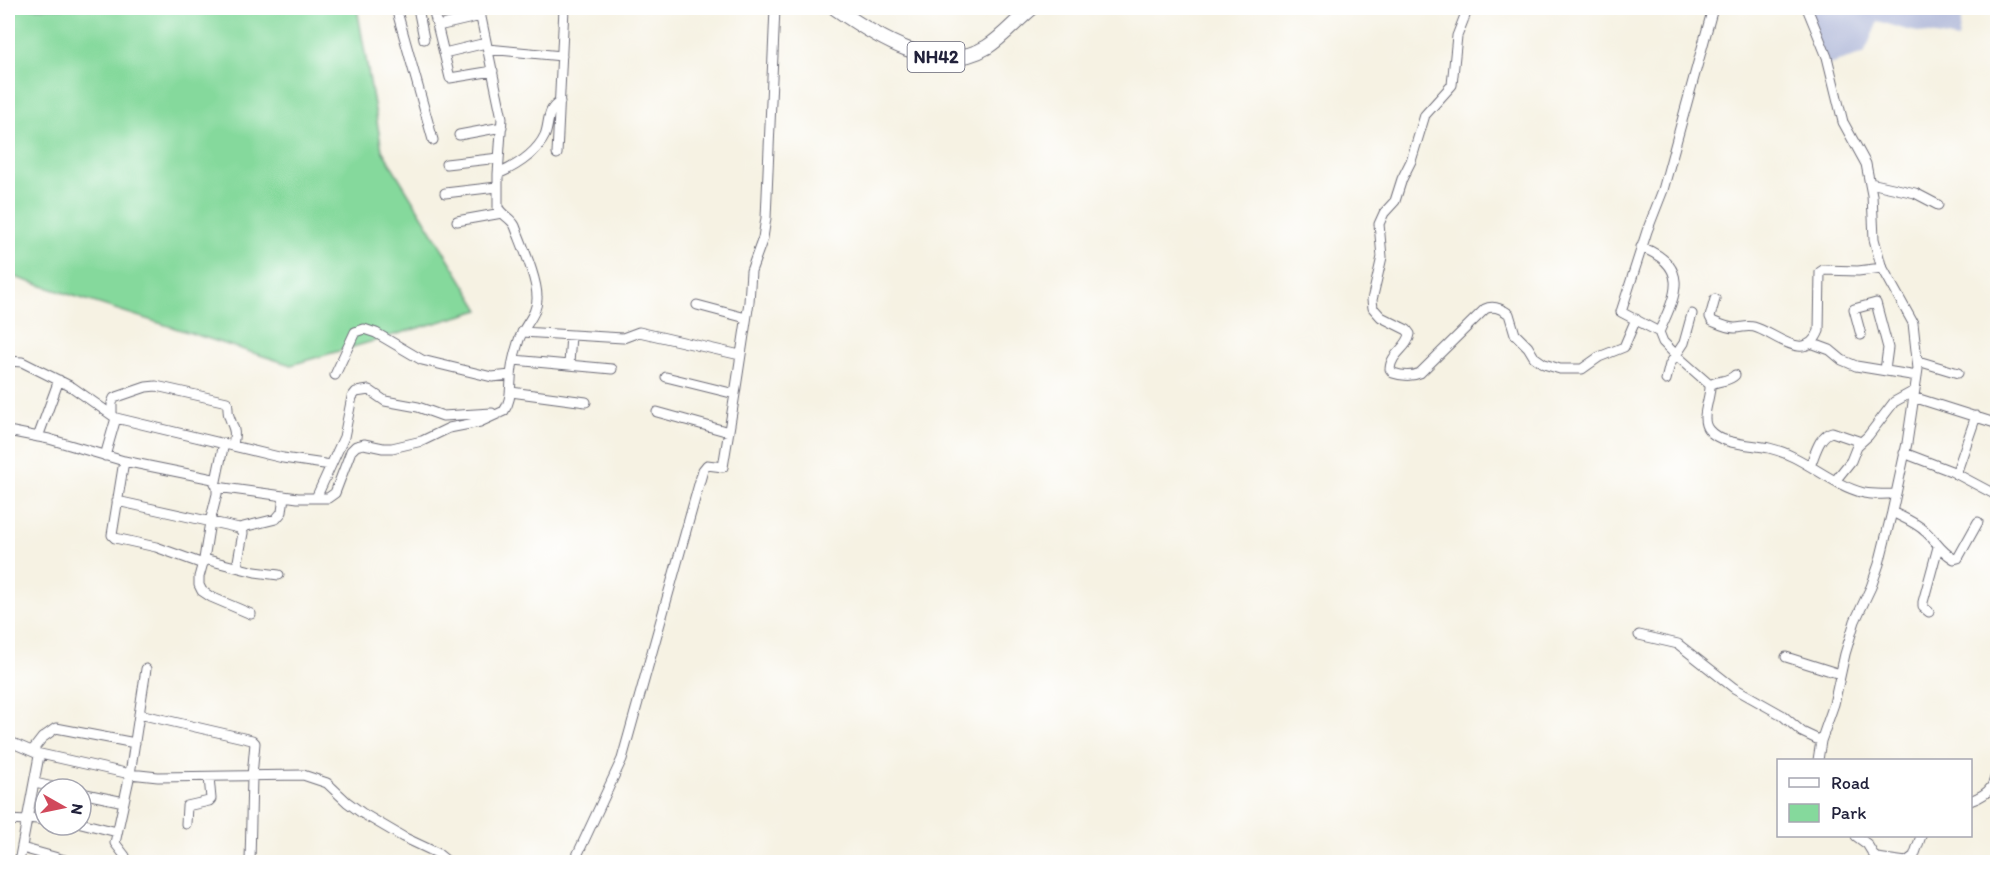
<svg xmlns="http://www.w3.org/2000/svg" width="2005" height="870" viewBox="0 0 2005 870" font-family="Itim,sans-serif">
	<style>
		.industrial { fill: #bcc3de }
		.green { fill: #85d99c; stroke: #547e6c; stroke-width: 1.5 }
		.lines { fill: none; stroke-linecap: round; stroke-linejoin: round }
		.minor-casing { stroke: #6c6b76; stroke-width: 11 }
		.highway-casing { stroke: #6c6b76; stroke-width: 16 }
		.minor { stroke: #fff; stroke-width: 9 }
		.highway { stroke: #fff; stroke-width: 14 }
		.labels { text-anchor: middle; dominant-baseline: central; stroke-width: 5; stroke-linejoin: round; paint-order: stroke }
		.shield { fill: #fff; stroke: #646476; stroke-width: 1.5 }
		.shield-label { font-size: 18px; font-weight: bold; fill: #22223b }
	</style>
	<rect width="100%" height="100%" fill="#fff"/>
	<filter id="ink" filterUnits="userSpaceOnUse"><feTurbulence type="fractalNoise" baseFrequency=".0167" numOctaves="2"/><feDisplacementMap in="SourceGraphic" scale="12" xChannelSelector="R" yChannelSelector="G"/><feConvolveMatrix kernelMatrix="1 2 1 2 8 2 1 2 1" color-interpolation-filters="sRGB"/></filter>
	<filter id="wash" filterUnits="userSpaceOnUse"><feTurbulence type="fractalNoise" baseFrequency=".008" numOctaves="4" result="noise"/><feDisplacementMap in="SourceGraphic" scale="24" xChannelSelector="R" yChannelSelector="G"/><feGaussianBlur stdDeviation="1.35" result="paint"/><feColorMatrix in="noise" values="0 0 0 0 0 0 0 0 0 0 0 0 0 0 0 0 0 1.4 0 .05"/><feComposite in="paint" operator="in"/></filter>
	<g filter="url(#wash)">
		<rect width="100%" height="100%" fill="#f6f2e3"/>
		<!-- industrial -->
		<path class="industrial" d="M1809,8H1963L1958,39L1907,30L1878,21L1864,54L1822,67Z"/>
		<!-- green -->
		<path class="green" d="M8,8H357L382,150L480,310L291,365L8,275Z"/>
	</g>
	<g filter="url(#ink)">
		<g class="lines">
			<!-- minor casing -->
			<g class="minor-casing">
				<path id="minor" d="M396,8L433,140
					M418,8L424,39
					M433,8L450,78L493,71
					M1468,8L1457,36L1452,85L1425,115L1411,161L1402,179L1395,201L1384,213L1379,224L1382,257L1372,300L1373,308L1381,317L1407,330L1410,334C1408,348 1391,353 1390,369L1393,373C1402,376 1411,377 1420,373L1485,309C1493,305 1502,309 1509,314L1515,334L1528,347L1534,357L1544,364L1560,369H1582L1599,357L1624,347L1636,319
					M1713,8L1663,190L1647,231L1621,312L1659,332L1663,342L1676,355L1710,385C1711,398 1699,419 1709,430C1721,445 1751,444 1769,448C1804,456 1829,484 1864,493C1874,495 1885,494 1896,494
					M1807,8L1827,57L1843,122L1866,164L1872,195L1874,239L1881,265L1913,323L1918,369L1907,443L1892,512L1879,564L1871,587L1855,621L1845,654L1834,704L1821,741L1818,760
					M438,26L481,16
					M488,49L562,56
					M444,53L486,43
					M459,135L502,127
					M557,154L564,8
					M446,164L499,158
					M498,174C516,166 536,154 545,135C550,122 546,110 560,102
					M1870,183L1915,193L1938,205
					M445,193L497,187
					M457,221L502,213
					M1641,247C1691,266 1676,295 1659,332
					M1715,299L1710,317L1712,321C1719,324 1727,328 1735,328C1742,328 1746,325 1754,327C1774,332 1805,365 1819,331L1820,272L1823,270L1858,271L1882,268
					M697,305L746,318
					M522,332L623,338L639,332L740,355
					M1861,335L1854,309L1876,303L1888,348L1885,370
					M1811,343L1830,350L1842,360L1856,366L1917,376
					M514,360L612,369
					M8,361L22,362L72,387L116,418L283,458L331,465
					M1918,361L1958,373
					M569,364L571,335
					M335,375L355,332L364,329L376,333L422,360L492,377L511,375
					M666,377L735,394
					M1666,380L1670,364L1684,343L1692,314
					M1710,385C1718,380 1729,382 1735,375
					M511,392L586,402
					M1913,397L1998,424
					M657,412L729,432
					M112,415V403L114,398L146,387L156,386L227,402C229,407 227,411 229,416C234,431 236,428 233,445
					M8,431L49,439L124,461L213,479L217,487V494L210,522L204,559L199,577V585L202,591L211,597L251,614
					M38,437L59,380
					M1904,453L1951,471L1998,496
					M105,456L116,418
					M124,461L112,535L115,538L156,547L203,564
					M1810,466C1815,455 1819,435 1832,432L1861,442
					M1956,474L1976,416
					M216,481L224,443
					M1835,481L1851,461L1857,446L1868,436L1894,402L1914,391
					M217,487L298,498H328L335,493L351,451L356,446L364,444L383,448H392L422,441L449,428L480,422L504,411C511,401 510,391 511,380C511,368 514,355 518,343C522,326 538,316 537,297C537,278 522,245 515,226C511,218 501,215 498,207V174L502,118L479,8
					M316,498L344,437L352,397L356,392L369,390L385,401L418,407L443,416L492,413
					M117,501L239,528L243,533L237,567
					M1892,512C1904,518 1917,523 1926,532C1938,543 1939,550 1954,559L1958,558L1978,522
					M239,528L276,519L282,512L284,496
					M204,559L255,572L279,575
					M1929,612L1923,607V602L1938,547
					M1639,635L1678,644L1734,688L1782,715L1802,732L1821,741
					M1786,657L1840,674
					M139,714L252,740L255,743L252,776L250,862
					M8,741L36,753L39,756L19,862
					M32,751L42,738L56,728L135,743
					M36,753L130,774L158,777L303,775L327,783L347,802L362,813L403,837L437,853L448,862
					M35,783L62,789
					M81,793L124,802
					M1970,801C1993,793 1995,784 1998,762
					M28,818L45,820
					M8,820L27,821
					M81,823L117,832
					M186,824L187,806L209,801L211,799L209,777
					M1856,836L1867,844L1878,862
					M22,848L72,862
					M1877,858L1906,862L1914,856L1921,836
					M126,862L125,856L115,843L130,774L146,669
					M574,862L622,759L703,470L707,465L723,467L735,394L749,302L751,271L763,238L766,218L775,8"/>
			</g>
			<!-- highway casing -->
			<g class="highway-casing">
				<path id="highway" d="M835,8C875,36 938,77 987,47C1003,37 1017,20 1032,8"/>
			</g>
			<!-- minor -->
			<use href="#minor" class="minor"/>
			<!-- highway -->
			<use href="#highway" class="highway"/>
		</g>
	</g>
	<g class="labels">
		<!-- shield labels -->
		<rect class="shield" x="907.5" y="42" width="57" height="30" rx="4.5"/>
		<g class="shield-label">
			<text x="936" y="57">NH42</text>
		</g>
	</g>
	<!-- margin -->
	<rect width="2005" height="870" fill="none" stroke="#fff" stroke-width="30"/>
	<!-- legend -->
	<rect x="1777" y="759" width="195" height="78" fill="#ffffff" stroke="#a7a7b1" stroke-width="1.5"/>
	<rect x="1789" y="778" width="30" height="9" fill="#ffffff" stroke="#a7a7b1" stroke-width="1.5"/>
	<text x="1831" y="789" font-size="18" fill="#22223b">Road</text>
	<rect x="1789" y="804" width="30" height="18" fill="#85d99c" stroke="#a7a7b1" stroke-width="1.5"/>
	<text x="1831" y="819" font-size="18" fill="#22223b">Park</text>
	<!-- north arrow -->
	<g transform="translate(63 807) rotate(99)"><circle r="28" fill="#ffffff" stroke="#a7a7b1" stroke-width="1.5"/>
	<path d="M0-4.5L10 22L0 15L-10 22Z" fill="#d1495b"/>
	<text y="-9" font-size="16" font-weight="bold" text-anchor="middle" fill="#22223b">N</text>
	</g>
</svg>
